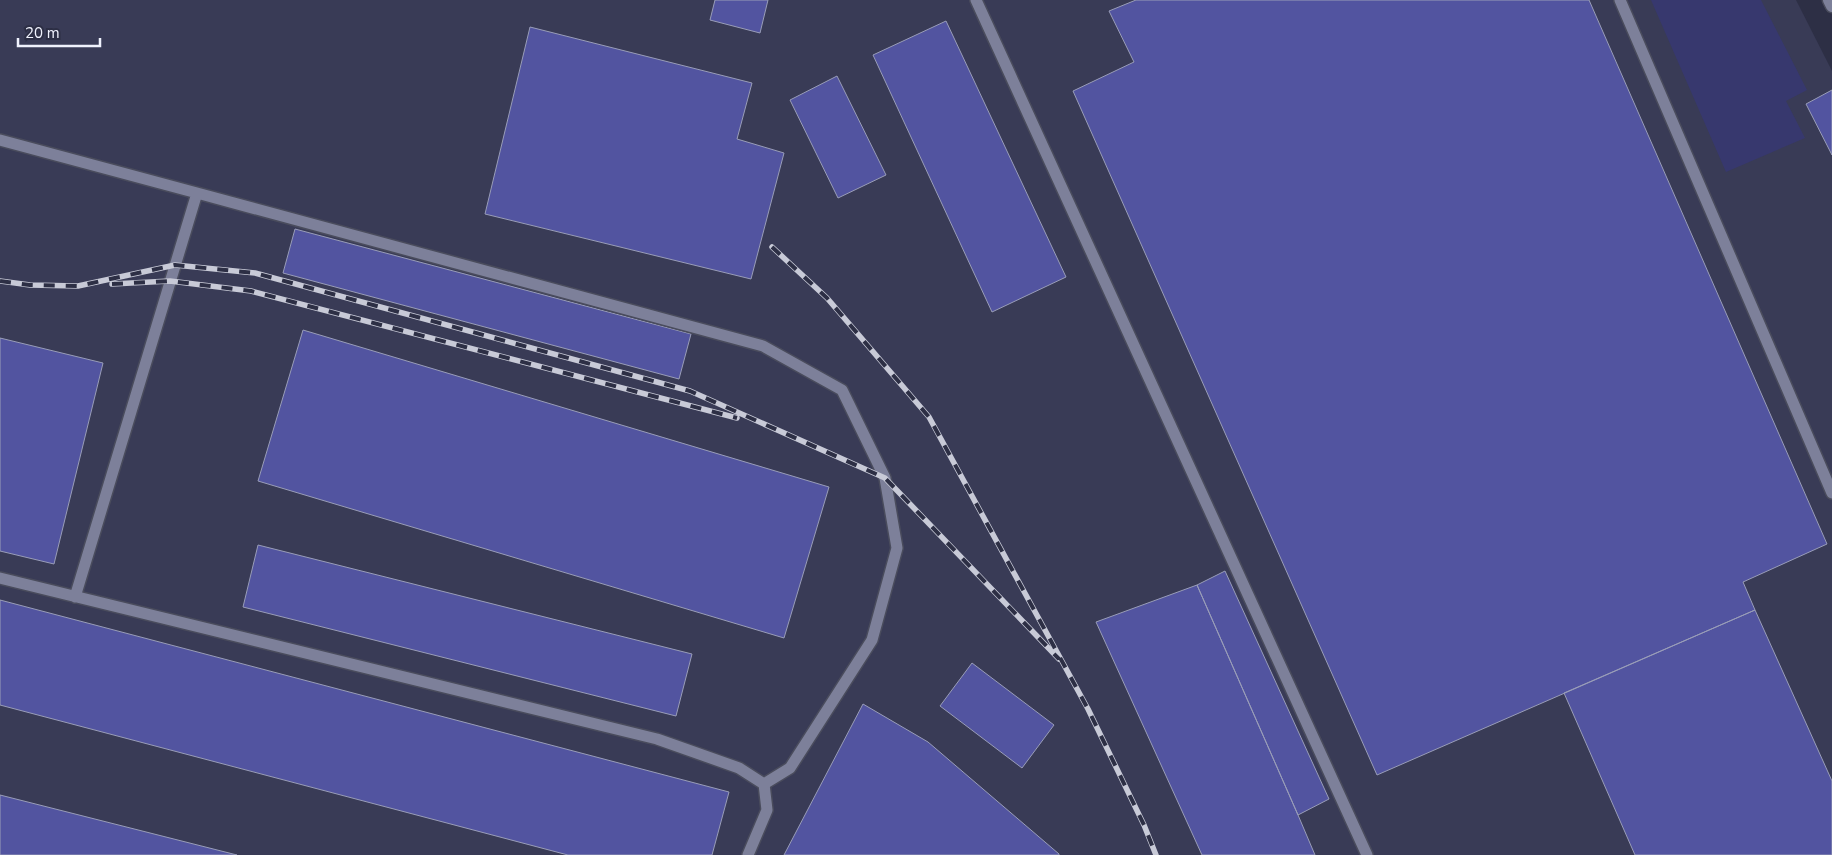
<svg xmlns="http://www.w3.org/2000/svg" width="1832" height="855" viewBox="0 0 1832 855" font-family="'Nunito Sans',sans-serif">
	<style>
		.built { fill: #393b56 }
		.green { fill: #37386e }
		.building { fill: #5254a0; stroke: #999db8 }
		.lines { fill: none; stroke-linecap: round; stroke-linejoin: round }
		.service-casing { stroke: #4a4c5d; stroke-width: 14 }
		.tertiary-casing { stroke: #4a4c5d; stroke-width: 15 }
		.service { stroke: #7d809a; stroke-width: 11 }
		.tertiary { stroke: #7d809a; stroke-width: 12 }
		.rail-casing { stroke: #c8cad7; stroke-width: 5.5 }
		.rail { stroke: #2d2f45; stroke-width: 4; stroke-dasharray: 11; stroke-linecap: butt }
	</style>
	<rect width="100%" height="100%" fill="#2d2f45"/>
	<!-- built -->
	<path class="built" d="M0,0H1796L1832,71V855H0Z"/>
	<!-- green -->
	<path class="green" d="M1651,0H1761L1807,90L1786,101L1805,138L1726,172Z"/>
	<!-- building -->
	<path class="building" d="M715,0H768L760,33L710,20Z
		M1136,0H1589L1827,544L1743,582L1755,610L1377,775L1073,91L1134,62L1109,11Z
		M946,21L1066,277L992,312L873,55Z
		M530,27L752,83L737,139L784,153L751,279L485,214Z
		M837,76L886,175L838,198L790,100Z
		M1832,90V155L1806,104Z
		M295,229L691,334L679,379L283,273Z
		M303,330L829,487L784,638L258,481Z
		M0,338L103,363L54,564L0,551Z
		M258,545L692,654L676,716L243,607Z
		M1225,571L1329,799L1298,815L1197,585Z
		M1197,585L1298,815L1315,855H1202L1096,622Z
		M0,600L729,792L712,855H568L0,705Z
		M1755,610L1832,781V855H1635L1564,693Z
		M972,663L1054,725L1022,768L940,706Z
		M863,704L928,742L1059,854V855H784Z
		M0,795L237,855H0Z"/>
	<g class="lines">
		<!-- service casing -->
		<g class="service-casing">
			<path id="service" d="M976,0L1367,855
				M1620,0L1832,493
				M0,140L197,193L75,597
				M197,193L763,346L842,390L885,478L897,548L872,640L790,768L764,784
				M0,578L657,739L739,768L764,784L767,810L748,855"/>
		</g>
		<!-- tertiary casing -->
		<g class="tertiary-casing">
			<path id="tertiary" d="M1829,0L1832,6"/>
		</g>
		<!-- service -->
		<use href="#service" class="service"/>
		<!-- tertiary -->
		<use href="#tertiary" class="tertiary"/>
		<!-- rail casing -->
		<g class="rail-casing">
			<path id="rail" d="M772,247L827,298L929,417L1088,709L1144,825L1156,855
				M0,281L30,285L78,286L175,265L255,273L690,391L885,478L1059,659
				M112,284L170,281L251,291L737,418"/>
		</g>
		<!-- rail -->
		<use href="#rail" class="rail"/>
	</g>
	<!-- scale -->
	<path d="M18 38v8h82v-8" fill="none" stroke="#f0f2fd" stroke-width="2.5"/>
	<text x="25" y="38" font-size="15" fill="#f0f2fd" stroke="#2d2f45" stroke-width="4" paint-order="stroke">20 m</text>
</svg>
